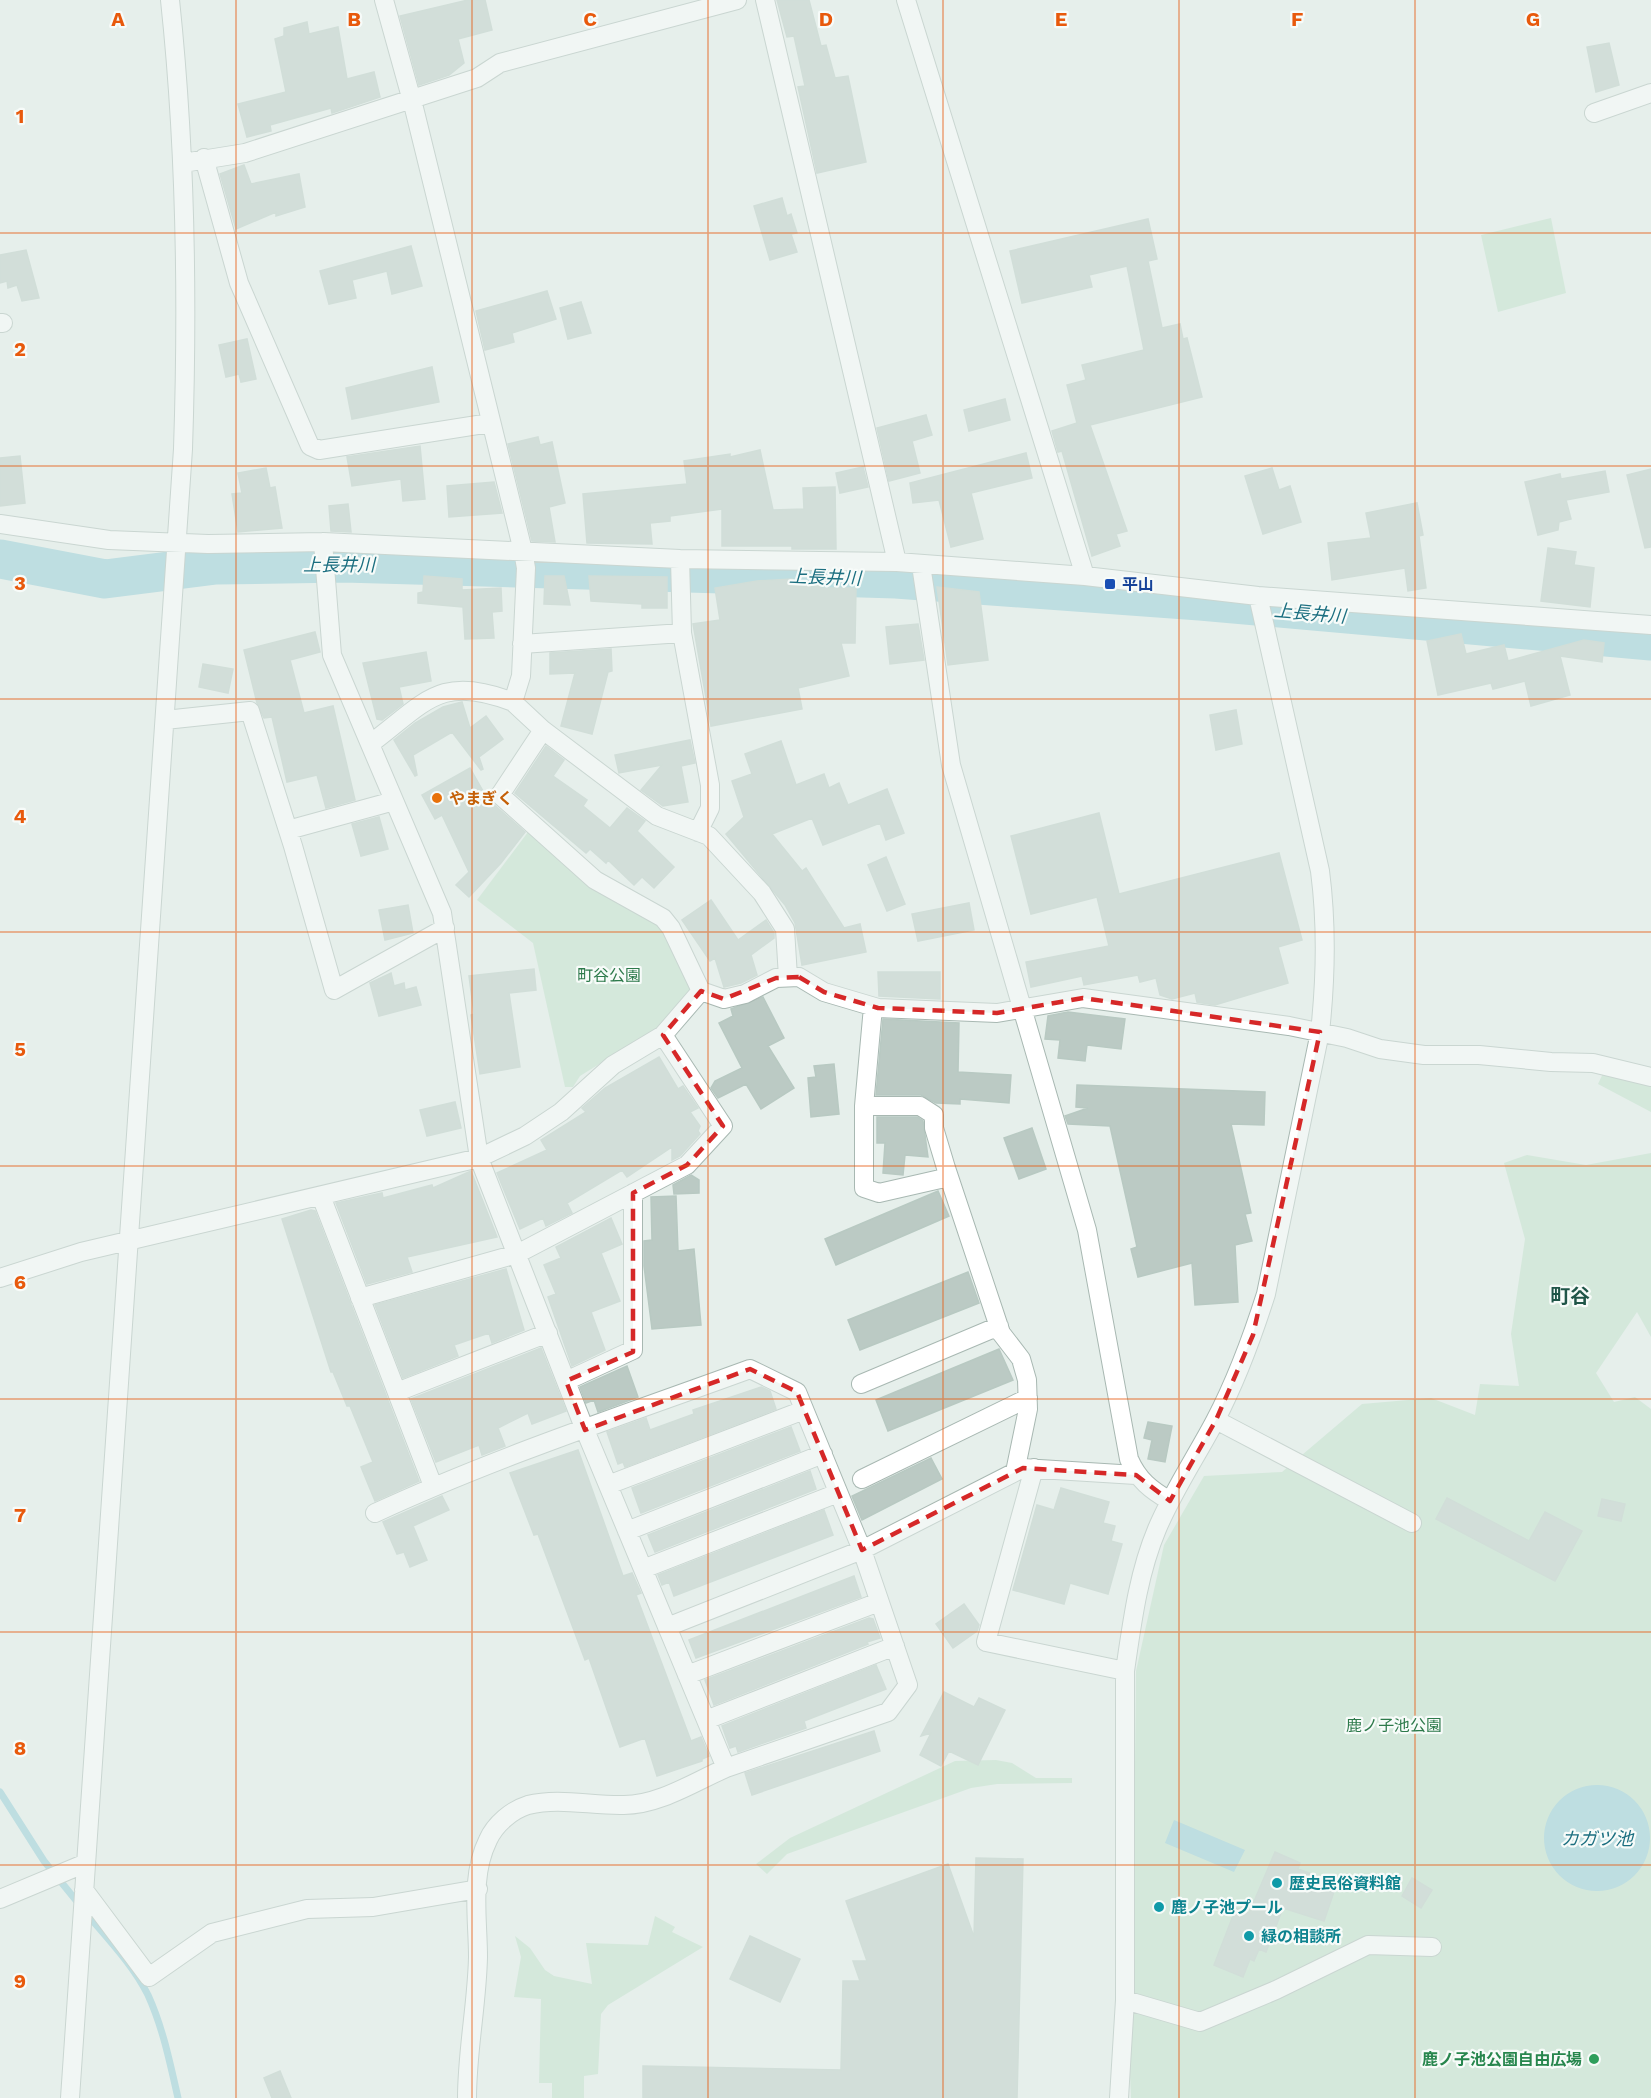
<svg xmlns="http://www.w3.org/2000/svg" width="1651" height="2098" viewBox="0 0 1651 2098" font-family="'Work Sans','Noto Sans JP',sans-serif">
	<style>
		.green { fill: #bfe0c8 }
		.water { fill: #8ec9d4 }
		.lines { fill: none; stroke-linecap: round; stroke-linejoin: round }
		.stream { stroke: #8ec9d4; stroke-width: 7 }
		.river { stroke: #8ec9d4; stroke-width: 39 }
		.building { fill: #bbcac4; stroke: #b8c9c2; stroke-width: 1.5 }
		.minor-casing { stroke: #a8b8b2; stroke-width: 20 }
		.minor { stroke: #fff; stroke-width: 18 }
		.marked { fill: none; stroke: #d62828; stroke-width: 4.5; stroke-dasharray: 12 8; stroke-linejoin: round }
		.grid { fill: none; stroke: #e8590c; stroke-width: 1.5; stroke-opacity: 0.55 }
		.transit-dot { fill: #1a4fb4; stroke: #f7fbf9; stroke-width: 2 }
		.food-dot { fill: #e8710a; stroke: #f7fbf9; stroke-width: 2 }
		.culture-dot { fill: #0f9aa8; stroke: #f7fbf9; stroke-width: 2 }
		.leisure-dot { fill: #2e9e5b; stroke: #f7fbf9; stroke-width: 2 }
		.labels { text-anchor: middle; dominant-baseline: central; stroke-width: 4.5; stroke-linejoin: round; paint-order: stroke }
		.transit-label { font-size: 16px; font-weight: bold; fill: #164399; stroke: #f7fbf9; text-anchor: start }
		.food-label { font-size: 16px; font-weight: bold; fill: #c56008; stroke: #f7fbf9; text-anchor: start }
		.park-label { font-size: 16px; fill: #2d7a4b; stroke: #f7fbf9 }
		.culture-label { font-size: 16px; font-weight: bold; fill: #0d838f; stroke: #f7fbf9; text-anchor: start }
		.leisure-label { font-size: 16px; font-weight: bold; fill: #27864d; stroke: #f7fbf9; text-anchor: end }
		.water-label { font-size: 18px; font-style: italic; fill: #1c6f80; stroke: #f7fbf9 }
		.quarter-label { font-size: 20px; font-weight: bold; fill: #1f5548; stroke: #f7fbf9 }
		.grid-label { font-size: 20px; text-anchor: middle; font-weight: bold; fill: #e8590c; stroke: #f7fbf9; stroke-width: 4.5; stroke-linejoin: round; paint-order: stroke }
	</style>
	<rect width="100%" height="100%" fill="#e6efeb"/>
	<!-- green -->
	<path class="green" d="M1551,218L1566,293L1498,312L1481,235Z
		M531,828L665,929L694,989L662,1025L580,1076L573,1087H565L533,943L477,900Z
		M1607,1065L1651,1082V1112L1598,1084Z
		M1651,1153V1337L1637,1312L1596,1373L1614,1402L1635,1397L1651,1409V2098H1131L1129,2052L1133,1947L1136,1671L1164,1545L1204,1476L1282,1472L1362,1404L1431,1398L1475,1415L1480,1384L1519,1386L1511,1334L1525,1239L1504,1163L1527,1155L1586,1165Z
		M996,1760L1012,1763L1036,1778H1072V1783L997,1784L971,1788L787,1854L767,1874L756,1864L790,1838L955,1761Z
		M655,1916L675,1927L672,1932L703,1947L608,2005L601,2014L598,2074L584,2076V2098H552V2083H539L541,1999L514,1997L521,1957L515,1936L530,1948L545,1970L554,1976L592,1984L586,1943L648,1945Z"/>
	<!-- water -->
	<path class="water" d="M1544 1838a53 53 0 1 1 106 0a53 53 0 1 1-106 0Z
		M1174,1820L1245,1850L1234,1872L1165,1843Z"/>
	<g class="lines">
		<!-- stream -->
		<path class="stream" d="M0,1792L44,1861L79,1904
			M86,1913C108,1939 133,1965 148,1995C163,2028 170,2063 178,2098"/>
		<!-- river -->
		<path class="river" d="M0,559L105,579L216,565L344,563L896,579L1200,601L1651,641"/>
	</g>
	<!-- building -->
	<path class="building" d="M468,0H485L492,30L458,39L464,63L449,75L419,85L400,16Z
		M777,0H809L821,46L826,45L835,78L848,76L866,162L817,173L798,87L805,86L794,36L787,37Z
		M307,22L309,34L338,27L347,79L374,72L380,97L332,113L331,108L270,125L271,131L247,137L238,104L286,92L275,39L284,36V28Z
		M1609,43L1619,85L1596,92L1587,47Z
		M244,165L251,184L299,174L305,207L276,216V212L236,229L220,174Z
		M782,198L787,216L791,214L797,233L791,234L797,252L770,260L754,206Z
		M1148,219L1157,259L1148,261L1162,328L1180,324L1183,339L1187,338L1202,397L1090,425L1127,531L1116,534L1120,546L1092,556L1062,451L1058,452L1052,431L1077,423L1067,385L1086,380L1082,365L1144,350L1127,266L1089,275L1092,287L1022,303L1010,251Z
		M411,246L422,286L392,294L387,271L352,280L356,298L329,304L320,271Z
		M26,250L39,298L22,301L17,285L8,288L7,281L0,283V255Z
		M547,291L556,319L512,333L514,342L485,350L476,311Z
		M581,302L591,333L568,339L560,308Z
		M247,339L256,379L241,382L239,374L226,377L219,345Z
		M432,367L439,402L352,419L346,388Z
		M1005,399L1010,420L969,431L964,410Z
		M926,415L932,435L912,441L920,473L889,481L877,428Z
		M538,437L540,445L552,442L565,503L549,507L555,542L532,541L508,444Z
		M420,446L425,499L403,501L401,479L352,486L347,457Z
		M760,450L773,510L804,509L803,488L835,487L836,549H792V546H722V509L670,516V521L650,523L652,544L587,543L583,494L687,484L684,461L730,454V457Z
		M1026,453L1032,478L971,493L983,539L951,547L939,500L913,503L910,483Z
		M20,456L25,503L0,506V458Z
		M863,467L868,487L840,493L836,473Z
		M266,468L270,488L275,487L282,528L238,532L232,494L242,493L238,473Z
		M1272,468L1279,490L1290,486L1301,522L1263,534L1245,476Z
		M1651,469V547L1645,548L1627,475Z
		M1605,471L1609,492L1566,500L1571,519L1559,522L1558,530L1538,535L1525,482L1560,474L1561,479Z
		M494,482L502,513L449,517L447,486Z
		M1417,503L1423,535L1419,536L1426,588L1408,591L1405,568L1332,580L1328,543L1371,538L1366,513Z
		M348,504L351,532L331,531L329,506Z
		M1548,548L1576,552L1574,565L1594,568L1590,607L1541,601Z
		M424,576L462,579V590L501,588L502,611L492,612L494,638L465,639L463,607L418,603V593L423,592Z
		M545,576H564L570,605L544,604Z
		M589,576L667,577V608H642V604L591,601Z
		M792,579V582L821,583V588H856L855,643H841L849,676L798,688L802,709L711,726L693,624L720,620L715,588L757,581Z
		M937,587L979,592L988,660L948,665Z
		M918,624L924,660L890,664L886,627Z
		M315,632L320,652L290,660L304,713L333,706L355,800L326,808L317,775L287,782L272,717L264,718L257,703L244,650Z
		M1461,634L1466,654L1504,645L1508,661L1584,640L1604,643L1602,662L1560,656L1570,695L1531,706L1525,681L1493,689L1491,683L1438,695L1427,641Z
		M611,649L612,671L608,672L592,734L561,726L575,673L550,674V653Z
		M426,652L431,681L399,687L403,704L382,720L377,719L363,663Z
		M203,664L233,669L228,693L199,687Z
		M462,702L470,728L486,716L503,739L479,757L483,769L481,770L452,732L413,755L417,775L415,776L394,740L415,723L443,707Z
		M1236,710L1242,744L1216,750L1210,715Z
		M690,740L695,763L681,766L688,802L663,806L641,790L662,765L619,773L615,755Z
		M781,741L796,785L824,774L829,788L839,783L848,805L887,789L904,833L886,840L880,823L823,845L812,818L772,834L802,871L806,868L844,928L860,924L866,952L802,965L795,923L785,905L726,834L744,817L732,781L752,774L745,754Z
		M546,746L564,760L553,776L587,800L583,806L610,828L627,808L645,821L637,831L674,867L654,888L642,877L634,885L608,860L606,863L590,849L586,853L515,793Z
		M470,768L487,798L489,797L492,803L525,832L501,863L469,897L456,885L469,872L442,815L435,819L422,795Z
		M1099,813L1119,894L1279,853L1302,940L1278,947L1288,983L1215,1005L1197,1002L1195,993L1172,999L1160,995L1156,978L1140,982L1138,975L1084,985L1082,976L1031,987L1026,962L1109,946L1097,897L1031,914L1011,836Z
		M379,817L388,849L361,856L352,824Z
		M886,857L905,904L887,911L868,865Z
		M711,900L738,940L766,920L774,933V938L751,955L757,975L741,983L724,987L715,958L710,961L682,920Z
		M969,903L974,930L918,941L912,914Z
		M408,905L413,933L385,940L379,910Z
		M534,969L536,990L509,993L520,1067L480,1074L471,1015L474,1014L469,976Z
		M878,972H940V999L879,996Z
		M391,973L394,986L404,983L405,990L416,987L421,1005L379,1016L370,983Z
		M763,997L784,1038L768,1046L794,1088L761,1109L746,1084L718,1098L711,1088L715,1081L742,1068L719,1023L733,1016L731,1009Z
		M1068,1012L1125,1019L1121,1049L1087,1045L1085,1061L1058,1058L1060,1040L1045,1039L1048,1016Z
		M883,1019L959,1023L958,1072L1011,1075L1009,1103L960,1099V1104L936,1103L921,1095H876Z
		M659,1057L678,1089L683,1086L698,1108L690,1112L700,1126L698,1131L700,1134L680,1156L672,1160V1147L627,1177L622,1170L567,1203L572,1213L546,1226L543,1218L520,1229L497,1173L547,1150L541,1140L586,1112L582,1108L605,1088Z
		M834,1064L839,1114L811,1117L808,1078L816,1077L814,1066Z
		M1077,1085L1265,1092L1264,1125L1231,1124L1251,1213L1245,1214L1252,1241L1235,1245L1238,1302L1195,1305L1192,1263L1138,1277L1131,1249L1137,1247L1110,1126L1068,1124L1065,1116L1088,1108L1076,1107Z
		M455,1102L461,1128L427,1136L420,1110Z
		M877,1117H917L923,1121L928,1157L905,1155L903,1175L883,1173L885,1143H877Z
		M1032,1128L1046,1169L1019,1179L1004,1138Z
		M471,1171L497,1237L407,1257L412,1272L367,1284L336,1203L382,1193L383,1198L432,1185L433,1188Z
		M691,1175L699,1180V1193L674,1194L673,1185Z
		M938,1191L949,1216L836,1265L825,1239Z
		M676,1196L678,1251L694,1249L701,1325L652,1329L644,1266V1241L652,1240L651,1197Z
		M311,1210L315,1211L419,1481L375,1501L361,1467L373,1462L350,1406H347L333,1372H331L282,1219Z
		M611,1218L622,1244L601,1253L620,1301L591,1312L605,1350L572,1366L548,1297L556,1294L544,1265L561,1258L556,1247Z
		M506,1269L524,1330L492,1343L489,1333L454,1345L458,1356L403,1378L375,1305Z
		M968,1272L979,1303L860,1350L848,1320Z
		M541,1348L566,1411L532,1424L528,1413L498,1428L505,1446L482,1455L479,1445L436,1462L411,1399Z
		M999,1349L1013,1380L888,1431L876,1400Z
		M627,1366L638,1397L598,1412L594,1400L586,1403L580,1387Z
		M761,1387L770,1391L776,1409L625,1467L623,1462L618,1464L607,1432L646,1418L650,1430L694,1414L693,1410Z
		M1148,1422L1172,1426L1165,1462L1148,1459L1152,1440L1144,1438Z
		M791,1427L800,1451L641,1513L632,1488Z
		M578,1450L623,1576L632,1573L641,1593L636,1595L691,1741L701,1737L709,1756L702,1759V1761L657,1776L645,1738L620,1747L589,1658L585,1660L538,1534L534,1535L510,1473Z
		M931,1458L942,1479L862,1520L852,1496Z
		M810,1471L816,1489L655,1552L648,1535Z
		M1061,1488L1109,1502L1103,1523L1115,1526L1111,1541L1122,1544L1108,1594L1070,1583L1064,1604L1013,1590L1037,1505L1054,1510Z
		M442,1496L449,1510L413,1526L427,1560L410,1567L404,1552L397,1554L383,1522Z
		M1447,1498L1529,1541L1545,1512L1582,1531L1555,1581L1436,1519Z
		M1602,1499L1625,1504L1621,1521L1598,1516Z
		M824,1510L833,1535L674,1596L669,1582L662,1585L658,1575Z
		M854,1576L861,1597L696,1658L689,1640Z
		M964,1604L979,1625L977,1631L953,1648L936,1624Z
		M869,1618L873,1619L880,1638L867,1642L868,1644L714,1705L705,1680Z
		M876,1665L886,1689L804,1721L806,1728L738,1752L736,1746L730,1748L722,1726Z
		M944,1692L974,1707L979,1698L1005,1710L978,1765L949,1751L941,1766L920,1755L931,1733L921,1736Z
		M874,1731L880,1751L752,1795L745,1773Z
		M1275,1852L1300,1863L1298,1869L1337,1883L1324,1921L1283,1908L1266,1952L1259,1949L1254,1961L1250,1959L1243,1977L1214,1965L1236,1908L1249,1913Z
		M976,1858L1023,1859L1017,2098H643V2066L841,2070L843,1981H860L853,1961H867L846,1901L948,1864L974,1937Z
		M1412,1878L1432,1890L1421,1908L1402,1896Z
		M750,1936L800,1959L780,2002L730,1979Z
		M280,2071L291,2098H272L264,2078Z"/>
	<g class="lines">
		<!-- minor casing -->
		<g class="minor-casing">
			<path id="minor" d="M384,0L414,108L523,551L526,568L521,676L513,702L543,730L500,795L595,880L663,918L671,928L701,991L663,1035
				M765,0L897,562
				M906,0L1085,576
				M1594,113L1651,93
				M204,158L239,283L310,446L319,450L490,423
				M183,163L245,153L477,78L500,63L737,0
				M0,323H3
				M0,524L109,540L208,544L323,542L680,559L897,562L1085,576L1258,596L1651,625
				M323,542L332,655L442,913L479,1158L585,1430L726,1768L888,1712L908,1685L862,1550L797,1392L750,1369C624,1415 496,1457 375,1513
				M680,559L682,633L710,785V808L698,832
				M921,565L951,765L1087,1230L1129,1459C1138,1480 1151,1490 1170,1501
				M522,644L682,633
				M165,720L250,711L293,846L334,990L445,928
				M543,730L657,816L709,836L762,893L785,929L788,977
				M370,744C425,703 440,673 513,702
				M288,830L394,801
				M701,991L724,999L745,994L776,978L799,977L824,992L878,1008L997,1013L1083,998L1289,1026L1347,1038L1380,1049L1424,1055H1479L1551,1062L1593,1063L1651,1077
				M873,1007L864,1106H920L934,1115V1128L946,1168L1001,1333L1021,1359L1027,1380L1028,1409L1015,1472
				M864,1106V1188L879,1193L949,1177
				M321,1196L433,1486
				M0,1278L81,1252L479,1158L525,1136L561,1112L613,1065L663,1035L723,1126L687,1165L517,1254L360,1298
				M566,1381L633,1350V1193
				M861,1384L999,1326
				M397,1392L548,1333
				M1216,1420L1412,1523
				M1034,1468L986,1642L1125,1671
				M862,1479L1028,1398
				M608,1485L804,1410
				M627,1531L823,1454
				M643,1569L838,1493
				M667,1627L862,1550L1023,1468L1136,1475
				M687,1675L879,1602
				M706,1720L895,1646
				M84,1890L149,1977L212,1933L307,1909L373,1907L478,1889
				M0,1899L86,1863
				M1125,2000L1200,2022L1276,1990L1368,1945L1432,1947
				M70,2098L183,449C188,299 186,150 170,0
				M467,2098C467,2051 477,2004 478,1957C478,1919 470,1876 488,1840C495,1824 512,1810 528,1805C559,1797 592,1806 624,1805C659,1805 694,1782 726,1768
				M1119,2098L1125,2000V1671C1132,1623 1138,1574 1157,1529C1173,1491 1196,1457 1215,1421C1236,1381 1252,1338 1266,1294L1320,1032C1326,977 1327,925 1320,871L1258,596"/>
		</g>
		<!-- minor -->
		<use href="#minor" class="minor"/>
	</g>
	<!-- marked area -->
	<path d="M0 0H1651V2098H0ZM799,977L824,992L878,1008L997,1013L1083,998L1320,1032L1253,1335L1216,1420L1170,1501L1136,1475L1023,1468L862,1550L797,1392L750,1369L585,1430L566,1381L633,1352V1193L687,1165L723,1126L663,1035L701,991L724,999L776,978Z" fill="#e6efeb" fill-opacity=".55" fill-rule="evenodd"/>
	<path class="marked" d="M799,977L824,992L878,1008L997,1013L1083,998L1320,1032L1253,1335L1216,1420L1170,1501L1136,1475L1023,1468L862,1550L797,1392L750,1369L585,1430L566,1381L633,1352V1193L687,1165L723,1126L663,1035L701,991L724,999L776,978Z"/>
	<!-- grid -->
	<path class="grid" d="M236,0V2098M472,0V2098M708,0V2098M943,0V2098M1179,0V2098M1415,0V2098M0,233H1651M0,466H1651M0,699H1651M0,932H1651M0,1166H1651M0,1399H1651M0,1632H1651M0,1865H1651"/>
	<!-- markers -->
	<rect class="transit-dot" x="1104" y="578" width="12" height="12" rx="3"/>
	<circle class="food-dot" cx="437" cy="798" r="6"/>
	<g class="culture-dot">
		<circle cx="1277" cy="1883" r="6"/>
		<circle cx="1159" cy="1907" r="6"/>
		<circle cx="1249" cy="1936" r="6"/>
	</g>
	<circle class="leisure-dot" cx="1594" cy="2059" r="6"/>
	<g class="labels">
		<!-- transit labels -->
		<g class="transit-label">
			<text x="1122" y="584">平山</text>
		</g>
		<!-- food labels -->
		<g class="food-label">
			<text x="449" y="798">やまぎく</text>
		</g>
		<!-- park labels -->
		<g class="park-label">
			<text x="609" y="975">町谷公園</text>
			<text x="1394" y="1725">鹿ノ子池公園</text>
		</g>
		<!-- culture labels -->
		<g class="culture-label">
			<text x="1289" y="1883">歴史民俗資料館</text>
			<text x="1171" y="1907">鹿ノ子池プール</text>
			<text x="1261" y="1936">緑の相談所</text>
		</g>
		<!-- leisure labels -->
		<g class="leisure-label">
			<text x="1582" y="2059">鹿ノ子池公園自由広場</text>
		</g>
		<!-- water labels -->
		<g class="water-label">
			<text x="339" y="564">上長井川</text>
			<text transform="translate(825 577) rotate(2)">上長井川</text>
			<text transform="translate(1310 613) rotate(5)">上長井川</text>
			<text x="1597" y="1838">カガツ池</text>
		</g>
		<!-- quarter labels -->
		<g class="quarter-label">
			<text x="1570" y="1296">町谷</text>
		</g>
	</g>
	<g class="grid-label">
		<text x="118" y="26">A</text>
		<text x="354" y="26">B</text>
		<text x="590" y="26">C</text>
		<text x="826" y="26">D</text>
		<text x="1061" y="26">E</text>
		<text x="1297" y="26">F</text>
		<text x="1533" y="26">G</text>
		<text x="20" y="123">1</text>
		<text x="20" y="356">2</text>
		<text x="20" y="590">3</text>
		<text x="20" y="823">4</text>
		<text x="20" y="1056">5</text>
		<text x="20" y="1289">6</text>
		<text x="20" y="1522">7</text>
		<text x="20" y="1755">8</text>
		<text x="20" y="1988">9</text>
	</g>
</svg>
